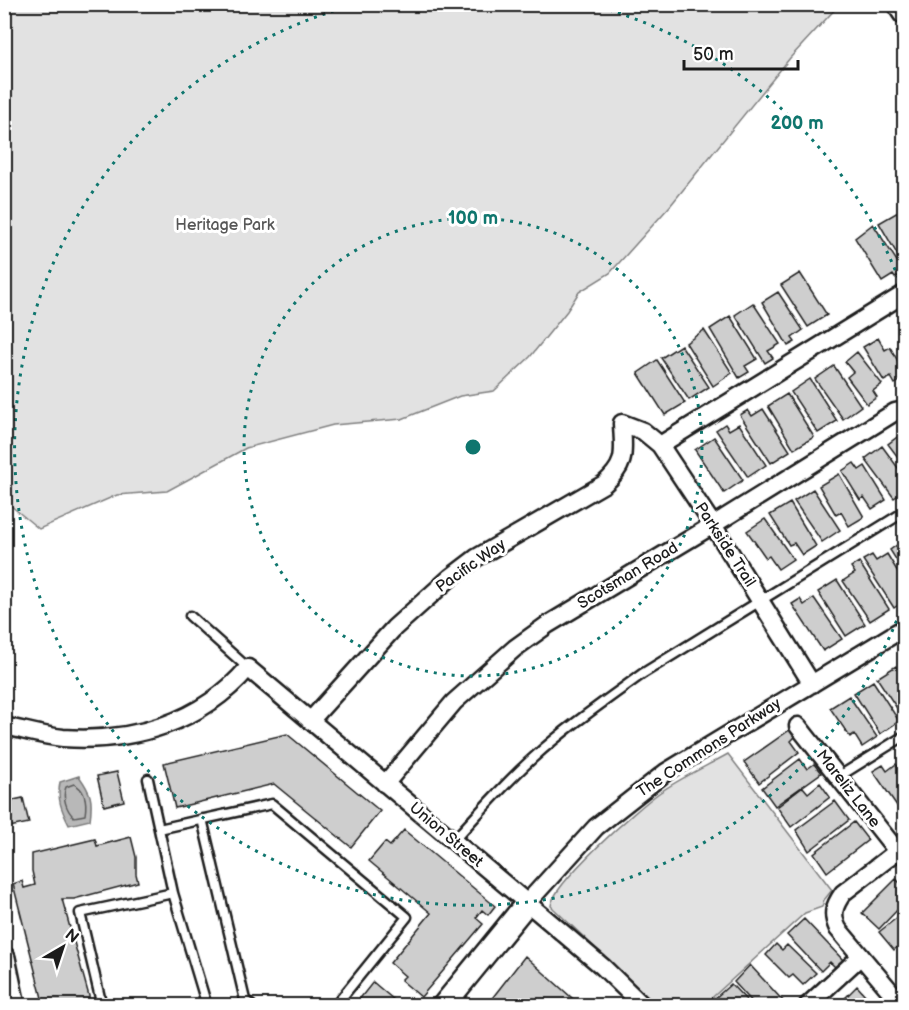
<svg xmlns="http://www.w3.org/2000/svg" width="909" height="1010" viewBox="0 0 909 1010" font-family="'Balsamiq Sans',sans-serif">
	<style>
		.green { fill: #e2e2e2; stroke: #7f7f7f; stroke-width: 1.5 }
		.water { fill: #b8b8b8; stroke: #7a7a7a; stroke-width: 1.5 }
		.lines { fill: none; stroke-linecap: round; stroke-linejoin: round }
		.shore { stroke: #5a5a5a; stroke-width: 1.5 }
		.building { fill: #cecece; stroke: #1c1c1c; stroke-width: 1.5 }
		.service-casing { stroke: #1c1c1c; stroke-width: 13 }
		.minor-casing { stroke: #1c1c1c; stroke-width: 21 }
		.tertiary-casing { stroke: #1c1c1c; stroke-width: 26 }
		.service { stroke: #fff; stroke-width: 8 }
		.minor { stroke: #fff; stroke-width: 16 }
		.tertiary { stroke: #fff; stroke-width: 21 }
		.ring { fill: none; stroke: #0f766e; stroke-width: 3; stroke-dasharray: 3 6 }
		.labels { text-anchor: middle; dominant-baseline: central; stroke-width: 6; stroke-linejoin: round; paint-order: stroke }
		.park-label { font-size: 16px; fill: #575757; stroke: #fff }
		.street-label { font-size: 16px; fill: #1c1c1c; stroke: #fff }
		.centre { fill: #0f766e; stroke: #fff; stroke-width: 3 }
		.ring-label { font-size: 18px; text-anchor: middle; font-weight: bold; fill: #0f766e; stroke: #fff; stroke-width: 6; stroke-linejoin: round; paint-order: stroke }
	</style>
	<rect width="100%" height="100%" fill="#fff"/>
	<filter id="ink" filterUnits="userSpaceOnUse"><feTurbulence type="fractalNoise" baseFrequency=".0167" numOctaves="2"/><feDisplacementMap in="SourceGraphic" scale="12" xChannelSelector="R" yChannelSelector="G"/><feConvolveMatrix kernelMatrix="1 2 1 2 8 2 1 2 1" color-interpolation-filters="sRGB"/></filter>
	<g filter="url(#ink)">
		<!-- green -->
		<path class="green" d="M4,5L5,4L839,5L790,58L670,206L610,273L579,292L567,311L530,357L494,391L460,396L402,419L333,425L246,448L167,491L117,495L39,529L5,501Z
			M728,754L832,890L824,900L822,907L805,913L704,1005H656L554,909L551,906C552,884 638,808 659,793C680,778 705,767 728,754Z"/>
		<!-- water -->
		<path class="water" d="M79,776C91,793 93,799 90,820L69,825C61,809 57,799 60,782Z"/>
		<g class="lines">
			<!-- shore -->
			<path class="shore" d="M74,784C86,790 87,803 85,815L74,817C66,810 62,797 66,787Z"/>
		</g>
		<!-- building -->
		<path class="building" d="M898,212L904,222V266L879,223Z
			M873,224L904,272L895,278L893,275L882,282L855,238Z
			M800,273L827,315L808,327L781,285Z
			M778,292L803,330L792,338L795,342L788,346L762,302Z
			M753,303L780,344L768,351L773,358L765,363L735,315Z
			M730,316L757,359L745,366L749,372L739,378L710,329Z
			M704,330L732,373L713,386L686,343Z
			M878,338L885,350L890,347L904,372V378L895,384L891,377L884,381L863,347Z
			M681,345L709,387L689,400L661,358Z
			M857,352L882,384L873,391L877,397L867,404L847,377L853,372L845,362Z
			M657,360L685,403L665,415L638,373Z
			M834,366L861,406L843,419L815,379Z
			M810,379L837,421L818,433L791,392Z
			M787,394L814,437L794,449L768,406Z
			M763,409L790,451L771,463L740,415L748,410L752,416Z
			M725,424L729,430L739,424L766,465L748,477L716,430Z
			M904,432V465L888,444Z
			M714,437L743,480L724,493L695,450Z
			M882,446L904,476V494L903,492L894,498L865,459Z
			M854,463L859,470L865,466L886,500L872,509L864,497L860,500L842,471Z
			M839,474L864,517L849,526L841,512L836,515L819,486Z
			M813,489L840,530L822,542L794,501Z
			M790,503L816,546L802,555L794,543L789,545L770,515Z
			M765,519L793,559L778,569L769,556L766,558L747,531Z
			M904,540V572L890,550Z
			M887,554L904,582V601L894,608L863,560L872,555L876,561Z
			M859,562L889,609L870,621L843,581L855,573L851,567Z
			M837,580L865,624L846,636L818,592Z
			M814,598L842,639L823,651L792,604L800,599L804,605Z
			M896,666L904,678V719L877,678Z
			M873,681L899,721L880,734L854,693Z
			M849,696L877,737L862,747L854,734L850,737L830,708Z
			M791,729L796,736L791,741L799,752L759,783L744,762Z
			M287,734L380,811L351,847L274,784L175,808L164,763Z
			M800,759L807,769L814,764L821,773L775,806L762,788Z
			M896,764L904,776V816L873,771L883,765L887,771Z
			M117,772L124,801L104,806L97,776Z
			M820,783L830,797L791,827L777,807L803,787L808,793Z
			M23,798L29,823L4,828V802Z
			M835,801L849,820L809,851L796,830Z
			M854,822L868,840L827,872L814,853Z
			M404,830L495,906L488,915L482,910L476,918L483,924L421,997L401,980L405,976L390,963L431,913L369,861L385,842L390,846Z
			M131,837L136,857V874L138,882L74,899H62L89,996V1006H44L13,884L22,881L24,888L35,885L32,871V854L95,839L97,846Z
			M896,879L904,887V903L879,929L862,913Z
			M904,912V941L894,950L879,932Z
			M804,919L843,960L835,967L830,962L821,971L787,935Z
			M776,944L782,950L787,945L816,973L803,985L793,975L789,978L766,955Z
			M904,951V963L898,957Z
			M525,956L581,1006H486Z
			M750,965L785,1003L782,1006H756L734,982Z
			M373,982L401,1006H354Z
			M731,984L752,1006H718L713,1000Z
			M857,986L875,1006H844L841,1002Z"/>
		<g class="lines">
			<!-- service casing -->
			<g class="service-casing">
				<path id="service" d="M190,616L248,668
					M838,777L904,736
					M148,779L173,893
					M202,819L245,1000L252,1006
					M159,829L272,804L407,917L335,1006
					M453,841C479,813 505,783 533,758C567,727 605,701 642,674L904,512
					M102,1006L80,913L173,893L207,1006"/>
			</g>
			<!-- minor casing -->
			<g class="minor-casing">
				<path id="minor" d="M660,445L904,294
					M310,721L394,628L451,577L476,558L604,484C628,463 623,452 622,423L643,431L660,445L713,525L812,684
					M4,726C24,730 43,736 63,738C133,743 202,722 248,668L557,928L603,967L643,1006
					M798,726L897,851
					M385,784L454,702L515,648L547,625L713,525L895,412L904,410
					M527,903L596,827L666,772L904,628
					M807,1006L861,956
					M903,1006L838,929C831,914 834,906 843,893L904,846"/>
			</g>
			<!-- tertiary casing -->
			<g class="tertiary-casing">
				<path id="tertiary" d="M898,4L904,13
					M4,958L14,1006
					M443,1006L527,903"/>
			</g>
			<!-- service -->
			<use href="#service" class="service"/>
			<!-- minor -->
			<use href="#minor" class="minor"/>
			<!-- tertiary -->
			<use href="#tertiary" class="tertiary"/>
		</g>
	</g>
	<!-- distance rings -->
	<g class="ring">
		<circle cx="473" cy="447" r="229"/>
		<path d="M903 604A458 458 0 1 1 354 5M592 5A458 458 0 0 1 903 290"/>
	</g>
	<g class="labels">
		<!-- park labels -->
		<g class="park-label">
			<text x="225" y="225">Heritage Park</text>
		</g>
		<!-- street labels -->
		<g class="street-label">
			<text transform="translate(725 545) rotate(57)">Parkside Trail</text>
			<text transform="translate(471 566) rotate(-35)">Pacific Way</text>
			<text transform="translate(628 576) rotate(-31)">Scotsman Road</text>
			<text transform="translate(709 748) rotate(-33)">The Commons Parkway</text>
			<text transform="translate(848 789) rotate(52)">Mareliz Lane</text>
			<text transform="translate(446 835) rotate(40)">Union Street</text>
		</g>
	</g>
	<circle cx="473" cy="447" r="9" class="centre"/>
	<g class="ring-label">
		<text x="797" y="129">200 m</text>
		<text x="473" y="224">100 m</text>
	</g>
	<!-- margin -->
	<rect width="909" height="1010" fill="none" stroke="#fff" stroke-width="24"/>
	<rect x="12" y="12" width="885" height="986" fill="none" stroke="#1c1c1c" stroke-width="2" filter="url(#ink)"/>
	<!-- north arrow -->
	<g transform="translate(63 947) rotate(39)" stroke="#ffffff" stroke-width="4.5" paint-order="stroke">
	<path d="M0-4.5L10 22L0 15L-10 22Z" fill="#1c1c1c"/>
	<text y="-9" font-size="16" font-weight="bold" text-anchor="middle" fill="#1c1c1c">N</text>
	</g>
	<!-- scale -->
	<path d="M684 60v9h114v-9" fill="none" stroke="#1c1c1c" stroke-width="3"/>
	<text x="693" y="60" font-size="18" fill="#1c1c1c" stroke="#ffffff" stroke-width="4.5" paint-order="stroke">50 m</text>
</svg>
